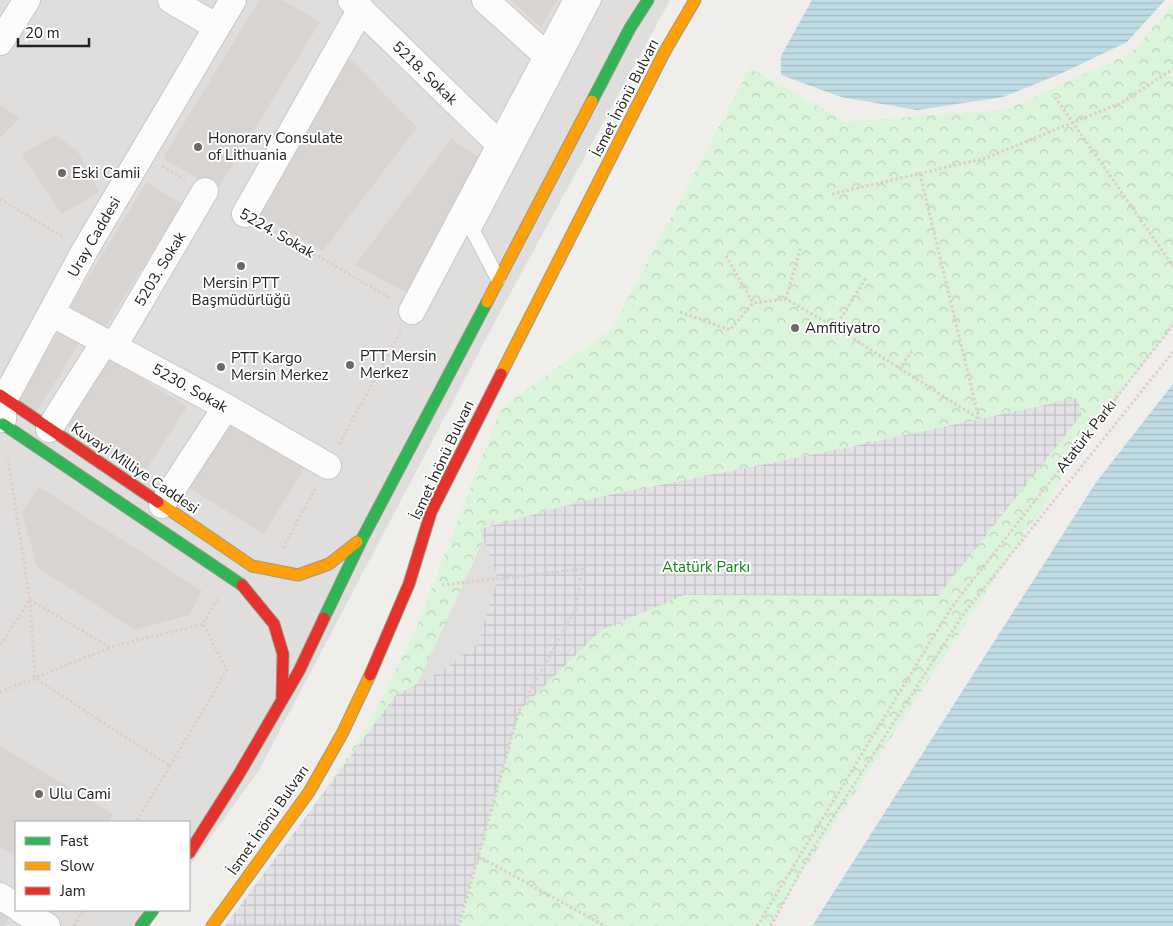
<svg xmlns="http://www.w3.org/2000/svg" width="1173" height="926" viewBox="0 0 1173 926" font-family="'Nunito Sans',sans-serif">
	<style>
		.residential { fill: #dfdedc }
		.park { fill: url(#park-crowns) }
		.parking { fill: #e0dfde }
		.plaza { fill: url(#plaza-grid) }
		.water { fill: url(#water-rules) }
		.building { fill: #d7d4d2 }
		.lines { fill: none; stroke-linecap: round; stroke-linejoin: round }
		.lane-casing { stroke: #c9c8c7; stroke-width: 16 }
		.street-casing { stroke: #c9c8c7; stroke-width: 28 }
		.fast-casing { stroke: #999a82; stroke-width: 13 }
		.slow-casing { stroke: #999a82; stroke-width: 13 }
		.jam-casing { stroke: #999a82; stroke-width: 13 }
		.path { stroke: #dccecd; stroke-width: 3; stroke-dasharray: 2.5 2.5; stroke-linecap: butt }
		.lane { stroke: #fdfcfc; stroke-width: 14 }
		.street { stroke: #fdfcfc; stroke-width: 26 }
		.fast { stroke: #30b455; stroke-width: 11 }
		.slow { stroke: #ff9f0a; stroke-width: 11 }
		.jam { stroke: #e5322d; stroke-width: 11 }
		.poi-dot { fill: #6a6968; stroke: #fff; stroke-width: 2 }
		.labels { text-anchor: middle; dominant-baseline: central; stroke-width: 4; stroke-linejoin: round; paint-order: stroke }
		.street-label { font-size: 15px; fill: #222; stroke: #fff }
		.poi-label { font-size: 15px; fill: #222; stroke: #fff; text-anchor: start }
		.park-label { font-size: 15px; fill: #0c8416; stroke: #fff }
	</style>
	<defs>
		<pattern id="park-crowns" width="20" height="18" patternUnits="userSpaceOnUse" patternTransform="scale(1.25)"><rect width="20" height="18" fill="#daf5da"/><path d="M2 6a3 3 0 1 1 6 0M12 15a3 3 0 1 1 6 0" fill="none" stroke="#bbd2bb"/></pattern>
		<pattern id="plaza-grid" width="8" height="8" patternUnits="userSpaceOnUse" patternTransform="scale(1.25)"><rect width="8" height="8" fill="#e2e1e5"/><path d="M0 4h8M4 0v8" fill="none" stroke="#c2c1c4"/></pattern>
		<pattern id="water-rules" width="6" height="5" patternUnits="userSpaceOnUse" patternTransform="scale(1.25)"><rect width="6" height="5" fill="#bfdbe3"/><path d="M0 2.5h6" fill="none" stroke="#a4bcc2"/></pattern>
	</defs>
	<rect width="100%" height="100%" fill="#f0eeeb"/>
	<!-- residential -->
	<path class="residential" d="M0,0H670L498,316L259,770L189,867V822H16V910H157L145,926H0Z"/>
	<!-- park -->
	<path class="park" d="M1173,5V325L1090,435L808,864L770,926H233L373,718L420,619L501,408L612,329L750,68L846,122L1008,109L1132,52Z"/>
	<!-- parking -->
	<path class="parking" d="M493,519L517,596L497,688L232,926L395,733Z"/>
	<!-- plaza -->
	<path class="plaza" d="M1077,398L1082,414L938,596L684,595L601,630L519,711L458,926H225L396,695L440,672L478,644L498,578L480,529L595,498L836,450Z"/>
	<!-- water -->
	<path class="water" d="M812,0H1165L1127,42L1060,74L1003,97L917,110L841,97L781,75V56Z
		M1173,384V926H812L1097,481Z"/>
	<!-- building -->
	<path class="building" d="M259,0H283L320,22L217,190L163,158Z
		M510,0H557L541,27Z
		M348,57L417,127L323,251L255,213Z
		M0,105L20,118L0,138Z
		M55,135L77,150L99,192L62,214L22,154Z
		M451,139L494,167L424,302L355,265Z
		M147,182L182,204L105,328L70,307Z
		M65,321L85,334L35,414L15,401Z
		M102,353L187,407L143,474L59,420Z
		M232,412L309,460L264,534L186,486Z
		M39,487L202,591L189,615L135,630L37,567L22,512Z
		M0,746L113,814L108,822H16V856L0,846Z
		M0,903L13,912L4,926H0Z"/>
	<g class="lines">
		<!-- lane casing -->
		<g class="lane-casing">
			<path id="lane" d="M498,279L473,231L594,0"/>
		</g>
		<!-- street casing -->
		<g class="street-casing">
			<path id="street" d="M171,0L217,27
				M351,0L500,145
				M485,0L547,56
				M0,42L27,0
				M245,214L361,9
				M412,311L577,0
				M51,313L226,407L328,466
				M114,346L205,191
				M3,419V412L5,398L85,250L233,0
				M49,429L105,341
				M162,505L226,407
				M0,896L16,906
				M21,910L47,926"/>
		</g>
		<!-- fast casing -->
		<g class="fast-casing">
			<path id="fast" d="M592,101L630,28L648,0
				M3,424L242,585
				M324,618L362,539L487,302
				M141,926L153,910"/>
		</g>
		<!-- slow casing -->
		<g class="slow-casing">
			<path id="slow" d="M487,302L592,101
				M501,374L665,51L695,0
				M158,502L252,566
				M252,566L298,575L329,564L357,542
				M212,926L309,792L342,734L370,675"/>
		</g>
		<!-- jam casing -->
		<g class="jam-casing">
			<path id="jam" d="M0,395L158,502
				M242,585L274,624L283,654L282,697
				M370,675L409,584L431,512L501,374
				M189,853L239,774L299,671L324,618"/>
		</g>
		<!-- path -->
		<path class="path" d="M1055,97L1173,266
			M162,166L185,179
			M920,174L979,419
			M832,194L986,158L1123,102L1173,69
			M0,199L65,238
			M266,226L390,298
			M726,256L753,303
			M786,299L801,246
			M680,312L730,330L753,303L786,299L835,327L979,419
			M835,327L866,278
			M899,369L912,351
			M339,444L401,331
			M283,548L316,487
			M442,585L582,569L576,608L519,711L459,926
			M30,600L35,678L170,766L136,822
			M30,600L110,647L203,624L218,598
			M0,645L30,600L8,459
			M0,692L109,648
			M170,766L227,670L203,624
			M478,856L605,926
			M74,926L83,910
			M757,926L951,608L1173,325
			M771,926L812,850L964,613L1173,352"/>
		<!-- lane -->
		<use href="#lane" class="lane"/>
		<!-- street -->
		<use href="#street" class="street"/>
		<!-- fast -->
		<use href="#fast" class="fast"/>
		<!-- slow -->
		<use href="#slow" class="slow"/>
		<!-- jam -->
		<use href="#jam" class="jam"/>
	</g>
	<!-- markers -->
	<g class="poi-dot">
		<circle cx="198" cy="147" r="5"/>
		<circle cx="62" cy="173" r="5"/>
		<circle cx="241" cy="266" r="5"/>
		<circle cx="795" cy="328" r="5"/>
		<circle cx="350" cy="365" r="5"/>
		<circle cx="221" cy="367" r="5"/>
		<circle cx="39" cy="794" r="5"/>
	</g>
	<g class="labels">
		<!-- street labels -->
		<g class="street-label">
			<text transform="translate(425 73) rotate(44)">5218. Sokak</text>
			<text transform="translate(625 98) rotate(-63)">İsmet İnönü Bulvarı</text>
			<text transform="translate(277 233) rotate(30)">5224. Sokak</text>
			<text transform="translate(94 237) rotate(-60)">Uray Caddesi</text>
			<text transform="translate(160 269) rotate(-59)">5203. Sokak</text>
			<text transform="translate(190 388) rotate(29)">5230. Sokak</text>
			<text transform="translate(1086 436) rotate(-52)">Atatürk Parkı</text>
			<text transform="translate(442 460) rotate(-65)">İsmet İnönü Bulvarı</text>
			<text transform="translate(135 468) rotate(34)">Kuvayi Milliye Caddesi</text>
			<text transform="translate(268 820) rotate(-55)">İsmet İnönü Bulvarı</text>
		</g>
		<!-- poi labels -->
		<g class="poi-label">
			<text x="208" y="138">Honorary Consulate<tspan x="208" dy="17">of Lithuania</tspan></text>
			<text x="72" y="173">Eski Camii</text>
			<text x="241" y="283" text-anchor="middle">Mersin PTT<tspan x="241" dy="17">Başmüdürlüğü</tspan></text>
			<text x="805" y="328">Amfitiyatro</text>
			<text x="360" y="356">PTT Mersin<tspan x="360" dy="17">Merkez</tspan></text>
			<text x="231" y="358">PTT Kargo<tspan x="231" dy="17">Mersin Merkez</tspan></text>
			<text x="49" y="794">Ulu Cami</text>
		</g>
		<!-- park labels -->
		<g class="park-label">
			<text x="706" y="567">Atatürk Parkı</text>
		</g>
	</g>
	<!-- legend -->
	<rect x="15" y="821" width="175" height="90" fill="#ffffff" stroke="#a7a7a7"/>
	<rect x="25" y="837" width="25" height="8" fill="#30b455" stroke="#a7a7a7"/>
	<text x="60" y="846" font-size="15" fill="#222222">Fast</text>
	<rect x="25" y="862" width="25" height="8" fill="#ff9f0a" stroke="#a7a7a7"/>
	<text x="60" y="871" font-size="15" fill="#222222">Slow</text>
	<rect x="25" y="887" width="25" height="8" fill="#e5322d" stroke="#a7a7a7"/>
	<text x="60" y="896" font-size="15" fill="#222222">Jam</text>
	<!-- scale -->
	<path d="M18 38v8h71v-8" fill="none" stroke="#222222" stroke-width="2.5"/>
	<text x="25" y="38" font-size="15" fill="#222222" stroke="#ffffff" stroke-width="4" paint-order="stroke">20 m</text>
</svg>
